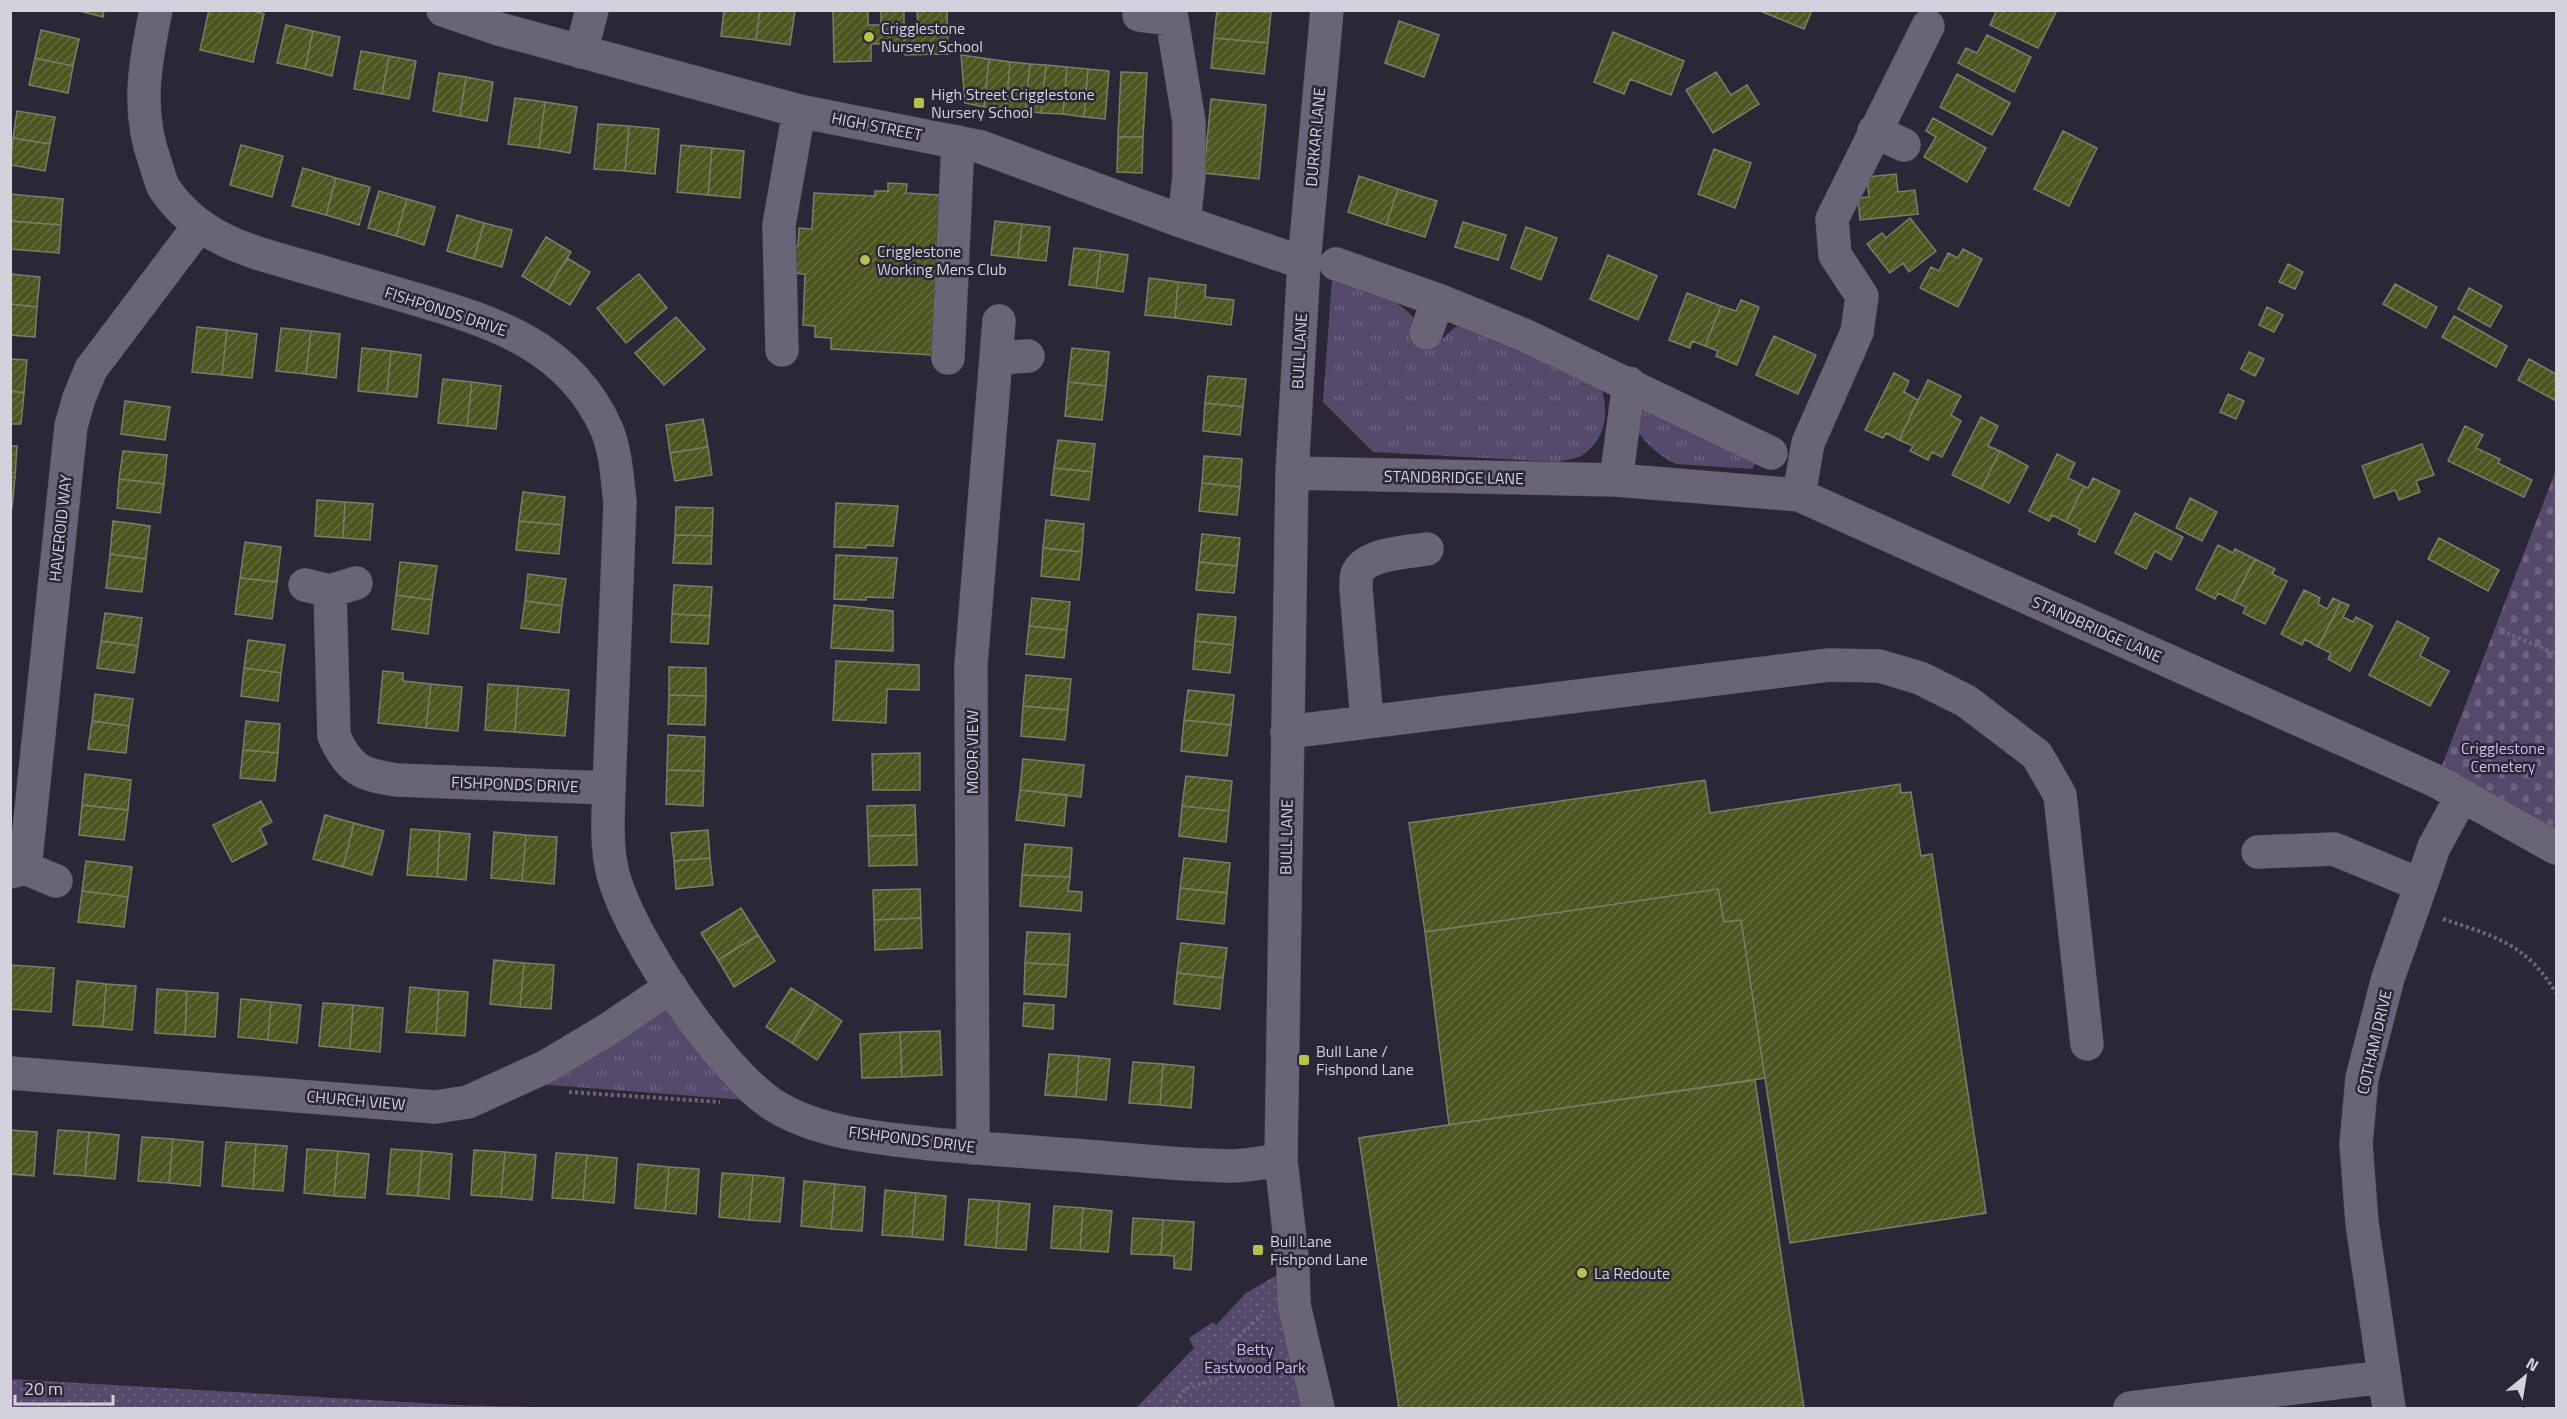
<svg xmlns="http://www.w3.org/2000/svg" width="2567" height="1419" viewBox="0 0 2567 1419" font-family="'Titillium Web',sans-serif">
	<style>
		.grass { fill: url(#grass-tufts) }
		.cemetery { fill: url(#cemetery-stones) }
		.park { fill: url(#park-dots) }
		.building { fill: url(#building-hatch); stroke: #7a7e69; stroke-width: 1.5 }
		.lines { fill: none; stroke-linecap: round; stroke-linejoin: round }
		.minor-casing { stroke: #4a4553; stroke-width: 34 }
		.path { stroke: #6a6674; stroke-width: 4; stroke-dasharray: 3 3; stroke-linecap: butt }
		.minor { stroke: #6a6477; stroke-width: 33 }
		.poi-dot { fill: #b3c24b; stroke: #2c2737; stroke-width: 2 }
		.labels { text-anchor: middle; dominant-baseline: central; stroke-width: 5; stroke-linejoin: round; paint-order: stroke }
		.poi-label { font-size: 16px; fill: #d4d1dc; stroke: #2c2737; text-anchor: start }
		.street-label { font-size: 16px; fill: #d4d1dc; stroke: #2c2737 }
		.park-label { font-size: 16px; fill: #ccb9f4; stroke: #2c2737 }
	</style>
	<defs>
		<pattern id="grass-tufts" width="24" height="20" patternUnits="userSpaceOnUse" patternTransform="scale(1.5)"><rect width="24" height="20" fill="#564a6c"/><path d="M3 7l-1-3M5 7V3M7 7l1-3M15 17l-1-3M17 17v-4M19 17l1-3" fill="none" stroke="#6d6380"/></pattern>
		<pattern id="cemetery-stones" width="16" height="16" patternUnits="userSpaceOnUse" patternTransform="scale(1.5)"><rect width="16" height="16" fill="#564a6c"/><path d="M2 7V4a2 2 0 0 1 4 0v3zM10 15v-3a2 2 0 0 1 4 0v3z" fill="#6d6380"/></pattern>
		<pattern id="park-dots" width="8" height="8" patternUnits="userSpaceOnUse" patternTransform="scale(1.5)"><rect width="8" height="8" fill="#564a6c"/><path d="M2 2h.1M6 6h.1" fill="none" stroke="#6d6380" stroke-width="1.8" stroke-linecap="round"/></pattern>
		<pattern id="building-hatch" width="6" height="6" patternUnits="userSpaceOnUse" patternTransform="scale(1.5)"><rect width="6" height="6" fill="#4e5520"/><path d="M-1 1l2-2M0 6l6-6M5 7l2-2" fill="none" stroke="#676c40"/></pattern>
	</defs>
	<rect width="100%" height="100%" fill="#2c2737"/>
	<!-- grass -->
	<path class="grass" d="M1332,279C1356,288 1390,294 1409,313C1418,322 1426,335 1436,345L1455,327L1471,326L1602,390C1609,415 1605,441 1581,456C1574,459 1565,460 1558,462L1373,452L1323,402Z
		M1636,407L1756,462L1752,469L1676,464C1658,456 1646,443 1634,427Z
		M668,994L759,1101L522,1083Z"/>
	<!-- cemetery -->
	<path class="cemetery" d="M2556,470V848L2436,781Z"/>
	<!-- park -->
	<path class="park" d="M1293,1266L1318,1408H1136L1194,1348L1189,1338L1213,1322L1216,1325L1246,1293Z
		M10,1379L456,1405L572,1408H11Z"/>
	<!-- building -->
	<path class="building" d="M76,10H104L103,17Z
		M209,10H251L264,14L253,62L200,50Z
		M724,10H760L756,40L721,36Z
		M760,10H795L790,45L756,40Z
		M833,10H868V25H881V10H904V43L871,44V61L834,62Z
		M917,10H947L948,54L905,55V31L918,30Z
		M1217,10L1271,12L1268,43L1214,38Z
		M1758,10H1812L1804,29Z
		M1997,10H2057L2038,48L1990,25Z
		M1399,21L1439,35L1424,77L1385,63Z
		M286,25L313,31L305,69L277,63Z
		M41,30L79,39L73,66L35,58Z
		M313,31L340,37L332,76L305,69Z
		M1613,32L1684,61L1671,95L1630,79L1624,94L1594,82Z
		M1987,35L2031,57L2014,92L1958,63L1966,48L1977,53Z
		M1214,38L1268,43L1264,74L1211,68Z
		M361,51L389,56L382,94L354,89Z
		M961,55L989,59L984,107L965,103Z
		M389,56L416,61L409,99L382,94Z
		M35,58L73,66L68,93L29,85Z
		M989,59L1010,62L1006,109L984,107Z
		M1010,62L1030,64L1025,111L1006,109Z
		M1030,64L1046,65L1041,113L1025,111Z
		M1046,65L1067,67L1063,114L1041,113Z
		M1067,67L1088,69L1084,117L1063,114Z
		M1088,69L1109,71L1105,119L1084,117Z
		M1121,72L1147,73L1143,137H1118Z
		M1716,72L1731,95L1747,85L1759,104L1713,133L1686,90Z
		M439,73L466,77L460,116L433,111Z
		M1957,74L2010,103L1992,135L1940,107Z
		M466,77L493,82L487,121L460,116Z
		M515,98L545,102L539,148L508,144Z
		M1211,99L1266,105L1259,179L1204,173Z
		M545,102L577,107L570,153L539,148Z
		M17,111L55,117L50,144L13,138Z
		M1933,118L1986,148L1967,182L1924,157L1936,137L1926,131Z
		M598,124L629,126L625,171L594,169Z
		M629,126L659,129L655,174L625,171Z
		M2063,131L2097,148L2069,206L2034,189Z
		M1118,137H1143L1142,173L1117,172Z
		M13,138L50,144L45,171L10,165Z
		M241,145L283,156L272,197L230,185Z
		M681,145L712,148L708,195L677,192Z
		M712,148L744,151L740,198L708,195Z
		M1714,149L1751,163L1735,208L1698,194Z
		M303,168L336,178L326,215L292,206Z
		M1896,174L1898,192L1915,190L1918,214L1860,220L1858,198L1869,197L1867,177Z
		M1359,176L1398,189L1386,225L1348,212Z
		M336,178L370,187L359,225L326,215Z
		M888,183L907,184L906,193L940,195L932,355L831,349V338L815,337V326L803,325L805,274L793,273L794,246H798L799,228L812,229L814,193L875,196V191H888Z
		M1398,189L1437,201L1425,237L1386,225Z
		M379,191L407,199L396,236L368,228Z
		M10,194L63,199L61,225L10,221Z
		M407,199L435,207L424,245L396,236Z
		M457,215L484,223L474,259L447,251Z
		M1910,218L1936,251L1909,272L1903,263L1890,273L1867,244L1882,233L1886,238Z
		M10,221L61,225L59,253L10,249Z
		M995,221L1022,224L1018,258L991,255Z
		M1463,222L1506,235L1498,260L1455,247Z
		M484,223L512,230L502,267L474,259Z
		M1022,224L1050,227L1046,261L1018,258Z
		M1526,227L1557,238L1541,280L1511,268Z
		M546,237L571,252L547,291L522,276Z
		M1074,248L1101,251L1096,288L1069,285Z
		M1963,249L1982,259L1958,307L1920,288L1931,267L1939,271L1948,253L1958,258Z
		M1101,251L1128,255L1123,292L1096,288Z
		M1608,255L1657,276L1638,320L1590,299Z
		M567,258L590,272L570,305L547,291Z
		M2288,264L2303,272L2295,289L2279,282Z
		M10,274L40,277L37,307L10,304Z
		M639,274L667,308L626,343L597,308Z
		M1149,278L1178,282L1175,318L1145,315Z
		M1178,282L1206,285L1205,297L1234,300L1231,325L1175,318Z
		M2395,284L2437,307L2426,328L2383,304Z
		M2469,288L2502,306L2490,327L2458,309Z
		M1687,293L1721,306L1705,346L1692,341L1690,348L1669,340Z
		M1741,300L1759,307L1737,365L1716,356L1718,351L1705,346L1721,306L1736,311Z
		M10,304L37,307L35,337L10,335Z
		M2267,307L2283,315L2274,332L2259,325Z
		M2454,316L2507,346L2496,367L2442,337Z
		M676,317L705,349L664,385L635,353Z
		M197,327L227,330L222,375L192,372Z
		M281,328L311,331L306,374L276,371Z
		M227,330L257,334L252,378L222,375Z
		M311,331L340,334L336,378L306,374Z
		M1774,336L1816,355L1798,394L1756,375Z
		M362,348L391,351L387,394L358,391Z
		M1072,348L1109,352L1106,386L1068,382Z
		M391,351L421,355L417,397L387,394Z
		M2249,352L2264,359L2255,376L2241,369Z
		M10,359L27,360L24,393L10,391Z
		M2529,359L2556,374V401L2518,380Z
		M1894,373L1909,381L1904,392L1918,400L1899,440L1886,433L1883,438L1865,430Z
		M1208,376L1246,379L1243,407L1205,403Z
		M443,379L472,382L467,426L438,423Z
		M1928,380L1961,396L1951,415L1961,421L1942,457L1932,452L1928,460L1910,451L1913,446L1899,440Z
		M472,382L501,386L496,429L467,426Z
		M1068,382L1106,386L1102,420L1065,416Z
		M10,391L24,393L21,424H10Z
		M2228,394L2244,401L2236,419L2220,412Z
		M125,401L170,407L165,440L121,434Z
		M1205,403L1243,407L1240,435L1203,431Z
		M1981,417L1998,426L1988,446L2000,451L1981,489L1952,475Z
		M703,419L708,447L670,453L666,425Z
		M2465,426L2483,435L2476,448L2500,459L2498,463L2532,480L2524,497L2448,461Z
		M1058,440L1095,444L1092,472L1054,468Z
		M2422,444L2434,475L2416,481L2420,492L2399,500L2395,490L2374,498L2362,466Z
		M10,446H17L15,477H10Z
		M708,447L712,475L675,481L670,453Z
		M123,451L167,455L164,484L119,479Z
		M2000,451L2028,466L2009,503L1981,489Z
		M2057,454L2075,463L2068,478L2084,486L2066,522L2052,515L2049,521L2029,511Z
		M1204,456L1242,459L1240,487L1202,483Z
		M1054,468L1092,472L1089,500L1051,495Z
		M10,477H15L12,508H10Z
		M2093,478L2120,491L2095,542L2078,534L2080,529L2066,522L2084,486L2088,488Z
		M119,479L164,484L160,513L117,508Z
		M1202,483L1240,487L1237,515L1199,511Z
		M523,492L565,497L562,525L519,521Z
		M2190,498L2217,512L2202,541L2176,528Z
		M317,500L345,502L343,538L315,536Z
		M345,502L373,504L370,540L343,538Z
		M836,503L898,506L893,546L866,545V548L834,547Z
		M676,507L713,508L712,536L675,535Z
		M2135,513L2183,537L2171,560L2155,551L2146,569L2115,553Z
		M1046,520L1084,524L1082,552L1043,548Z
		M113,521L150,526L146,559L110,554Z
		M519,521L562,525L559,554L516,550Z
		M1202,534L1240,538L1237,566L1199,562Z
		M675,535L712,536L711,564L673,563Z
		M2439,538L2499,570L2488,591L2428,559Z
		M245,542L281,547L277,582L240,578Z
		M2218,545L2233,553L2235,549L2255,559L2233,601L2218,593L2215,599L2196,589Z
		M1043,548L1082,552L1079,580L1041,576Z
		M110,554L146,559L142,592L106,588Z
		M836,555L897,558L893,598L866,597V600L834,599Z
		M2255,559L2275,569L2272,574L2287,581L2265,624L2243,613L2246,607L2233,601Z
		M400,562L437,566L432,600L396,595Z
		M1199,562L1237,566L1234,593L1196,590Z
		M528,574L566,579L562,606L525,601Z
		M240,578L277,582L272,619L235,614Z
		M674,585L712,587L710,616L672,614Z
		M2304,590L2320,598L2318,604L2327,609L2333,598L2341,602L2318,647L2305,639L2302,645L2281,634Z
		M396,595L432,600L428,634L392,629Z
		M1032,598L1070,602L1067,630L1029,626Z
		M525,601L562,606L559,633L521,628Z
		M2341,602L2349,605L2343,617L2353,622L2356,617L2373,626L2350,671L2328,659L2331,653L2318,647Z
		M834,605L893,611V651L831,648Z
		M105,613L142,618L138,646L101,641Z
		M672,614L710,616L708,644L671,642Z
		M1198,614L1236,617L1233,645L1195,641Z
		M2397,621L2429,638L2420,656L2449,671L2430,706L2369,675Z
		M1029,626L1067,630L1064,658L1026,654Z
		M248,640L285,645L281,673L244,668Z
		M101,641L138,646L134,673L97,668Z
		M1195,641L1233,645L1230,673L1193,669Z
		M836,661L919,665V690L887,689L886,723L833,720Z
		M669,667L706,668V696L669,695Z
		M244,668L281,673L278,701L241,696Z
		M383,671L403,673V681L431,684L426,728L378,723Z
		M1026,675L1071,679L1068,710L1023,706Z
		M431,684L462,687L458,731L426,728Z
		M488,684L518,686L515,732L485,730Z
		M518,686L569,690L565,736L515,732Z
		M1188,690L1234,695L1231,725L1184,720Z
		M95,694L133,699L129,726L92,721Z
		M669,695L706,696L705,725L668,724Z
		M1023,706L1068,710L1065,740L1021,736Z
		M1184,720L1231,725L1227,756L1181,751Z
		M92,721L129,726L126,753L88,749Z
		M246,721L280,724L278,753L243,750Z
		M668,735L705,737L704,771L667,770Z
		M243,750L278,753L275,781L240,778Z
		M920,753V790H873L872,754Z
		M1023,759L1084,765L1081,797L1020,790Z
		M667,770L704,771L703,806L666,804Z
		M85,774L131,780L128,810L82,805Z
		M1186,776L1232,781L1229,811L1182,806Z
		M1705,780L1710,813L1900,784L1901,793L1911,792L1921,856L1932,854L1986,1213L1790,1243L1741,920L1724,922L1718,889L1425,932L1409,823Z
		M1020,790L1067,795L1064,826L1016,820Z
		M261,801L272,822L260,828L267,844L232,862L213,825Z
		M82,805L128,810L124,840L79,835Z
		M915,805L916,835L868,836L867,806Z
		M1182,806L1229,811L1226,842L1179,836Z
		M325,815L354,823L343,867L313,859Z
		M354,823L384,831L372,875L343,867Z
		M411,829L440,831L437,877L407,875Z
		M708,830L710,858L674,861L671,833Z
		M440,831L470,834L466,880L437,877Z
		M494,832L526,835L522,881L491,878Z
		M526,835L557,837L554,884L522,881Z
		M916,835L917,865L869,866L868,836Z
		M1025,844L1072,848L1070,877L1022,875Z
		M710,858L713,885L676,889L674,861Z
		M1184,858L1230,863L1227,893L1180,888Z
		M86,861L132,867L128,897L82,891Z
		M1022,875L1070,877L1068,891L1082,892L1081,911L1020,906Z
		M1180,888L1227,893L1224,924L1177,919Z
		M920,889L921,918L874,920L873,890Z
		M1718,889L1724,922L1741,920L1765,1078L1449,1125L1425,932Z
		M82,891L128,897L124,927L78,922Z
		M741,908L758,935L718,960L701,933Z
		M921,918L922,948L875,950L874,920Z
		M1027,932L1070,934L1068,965L1025,963Z
		M758,935L775,961L734,987L718,960Z
		M1181,943L1227,948L1223,978L1177,973Z
		M494,960L524,963L520,1007L490,1004Z
		M524,963L554,965L551,1009L520,1007Z
		M1025,963L1068,965L1066,997L1024,994Z
		M10,965L54,968L51,1012L10,1009Z
		M1177,973L1223,978L1220,1009L1174,1004Z
		M77,981L106,984L103,1027L73,1025Z
		M106,984L136,986L132,1030L103,1027Z
		M410,987L439,990L436,1034L406,1032Z
		M791,988L817,1004L792,1043L766,1027Z
		M157,989L187,991L185,1035L155,1033Z
		M439,990L468,992L465,1036L436,1034Z
		M187,991L218,993L215,1037L185,1035Z
		M241,999L271,1002L268,1040L238,1037Z
		M271,1002L301,1005L297,1043L268,1040Z
		M323,1003L353,1005L350,1049L319,1046Z
		M1024,1003L1054,1005L1053,1029L1023,1026Z
		M817,1004L842,1021L817,1060L792,1043Z
		M353,1005L383,1008L380,1052L350,1049Z
		M940,1031L942,1075L902,1077L900,1032Z
		M900,1032L902,1077L862,1078L860,1034Z
		M1049,1054L1079,1056L1076,1097L1045,1095Z
		M1079,1056L1110,1059L1106,1100L1076,1097Z
		M1133,1062L1163,1064L1160,1105L1129,1103Z
		M1163,1064L1194,1067L1191,1108L1160,1105Z
		M1755,1080L1804,1408H1399L1359,1138Z
		M10,1130L37,1132L34,1176L10,1174Z
		M58,1130L89,1132L85,1176L54,1174Z
		M89,1132L119,1135L115,1179L85,1176Z
		M142,1137L173,1139L169,1183L138,1181Z
		M173,1139L203,1142L200,1186L169,1183Z
		M226,1142L256,1144L253,1189L222,1186Z
		M256,1144L287,1146L283,1191L253,1189Z
		M307,1149L338,1151L334,1196L304,1193Z
		M391,1149L422,1151L418,1196L387,1194Z
		M474,1150L505,1152L501,1197L471,1195Z
		M338,1151L369,1154L365,1198L334,1196Z
		M422,1151L452,1154L449,1199L418,1196Z
		M505,1152L536,1155L532,1200L501,1197Z
		M556,1153L587,1155L583,1200L552,1198Z
		M587,1155L617,1158L614,1203L583,1200Z
		M638,1164L669,1167L665,1211L635,1208Z
		M669,1167L699,1169L696,1214L665,1211Z
		M722,1173L753,1175L749,1220L719,1217Z
		M753,1175L784,1178L780,1222L749,1220Z
		M804,1181L835,1184L831,1229L801,1226Z
		M835,1184L865,1187L862,1231L831,1229Z
		M885,1190L916,1193L912,1237L882,1235Z
		M916,1193L946,1196L943,1240L912,1237Z
		M969,1199L999,1201L996,1248L965,1245Z
		M999,1201L1030,1204L1026,1250L996,1248Z
		M1054,1206L1083,1208L1080,1250L1051,1248Z
		M1083,1208L1112,1211L1108,1252L1080,1250Z
		M1133,1218L1163,1220L1161,1255L1131,1254Z
		M1163,1220L1194,1222L1191,1270L1174,1268V1256L1161,1255Z"/>
	<g class="lines">
		<!-- minor casing -->
		<g class="minor-casing">
			<path id="minor" d="M156,10C145,63 136,110 155,162C158,170 160,181 164,188C197,237 244,250 298,265C336,276 374,287 412,298C493,322 570,345 607,430C616,452 617,478 620,502L609,788C608,816 606,847 613,874C629,936 720,1072 775,1106C821,1134 880,1138 932,1144C979,1148 1026,1152 1073,1155C1125,1159 1179,1165 1231,1166C1248,1166 1265,1162 1281,1160
				M443,10L499,29L799,111L981,147L1184,222L1304,263
				M1139,15L1172,19L1189,122V176L1184,222
				M581,52L592,10
				M1874,131L1904,145
				M1336,264L1438,300L1524,335L1771,453
				M1426,333L1438,300
				M782,350L779,225L799,111
				M948,358L958,142
				M997,358L1028,356
				M1292,473L1616,480L1799,495L2436,781L2556,848
				M1616,480L1629,383
				M1799,495L1808,443L1857,332L1862,296L1835,255L1832,219L1928,26
				M305,585L330,591L356,583
				M330,591L334,736C349,770 362,775 397,780L609,788
				M1367,721L1356,588C1356,584 1356,578 1357,574C1365,553 1409,552 1427,549
				M1287,732L1829,665L1879,666L1920,678L1966,701L2037,755L2060,795L2087,1044
				M2258,852L2334,849L2421,885
				M25,868L71,426L79,398L91,369L199,226
				M10,872L25,868L56,881
				M10,1073L435,1107L468,1102L547,1066L607,1030L671,987
				M973,1148L971,665L999,321
				M1318,1408L1294,1305L1293,1266L1281,1160L1292,473L1304,263L1327,10
				M2130,1408L2384,1377
				M2389,1408L2362,1223L2356,1144L2362,1078L2388,978L2421,885L2434,847L2462,796"/>
		</g>
		<!-- path -->
		<path class="path" d="M2507,633L2556,654
			M2443,919C2494,936 2527,944 2556,993
			M569,1092L720,1102
			M1173,1408L1185,1389L1228,1376L1244,1355L1232,1343L1262,1315"/>
		<!-- minor -->
		<use href="#minor" class="minor"/>
	</g>
	<!-- markers -->
	<g class="poi-dot">
		<circle cx="869" cy="37" r="6"/>
		<rect x="913" y="97" width="12" height="12" rx="3"/>
		<circle cx="865" cy="260" r="6"/>
		<rect x="1298" y="1054" width="12" height="12" rx="3"/>
		<rect x="1252" y="1244" width="12" height="12" rx="3"/>
		<circle cx="1582" cy="1273" r="6"/>
	</g>
	<g class="labels">
		<!-- poi labels -->
		<g class="poi-label">
			<text x="881" y="28">Crigglestone<tspan x="881" dy="18">Nursery School</tspan></text>
			<text x="931" y="94">High Street Crigglestone<tspan x="931" dy="18">Nursery School</tspan></text>
			<text x="877" y="251">Crigglestone<tspan x="877" dy="18">Working Mens Club</tspan></text>
			<text x="1316" y="1051">Bull Lane /<tspan x="1316" dy="18">Fishpond Lane</tspan></text>
			<text x="1270" y="1241">Bull Lane<tspan x="1270" dy="18">Fishpond Lane</tspan></text>
			<text x="1594" y="1273">La Redoute</text>
		</g>
		<!-- street labels -->
		<g class="street-label">
			<text transform="translate(877 126) rotate(11)">HIGH STREET</text>
			<text transform="translate(1315 137) rotate(-85)">DURKAR LANE</text>
			<text transform="translate(446 311) rotate(18)">FISHPONDS DRIVE</text>
			<text transform="translate(1299 351) rotate(-87)">BULL LANE</text>
			<text transform="translate(1454 477) rotate(1)">STANDBRIDGE LANE</text>
			<text transform="translate(60 528) rotate(-84)">HAVEROID WAY</text>
			<text transform="translate(2097 629) rotate(24)">STANDBRIDGE LANE</text>
			<text transform="translate(972 752) rotate(-90)">MOOR VIEW</text>
			<text transform="translate(515 784) rotate(2)">FISHPONDS DRIVE</text>
			<text transform="translate(1286 837) rotate(-89)">BULL LANE</text>
			<text transform="translate(2374 1042) rotate(-77)">COTHAM DRIVE</text>
			<text transform="translate(356 1100) rotate(5)">CHURCH VIEW</text>
			<text transform="translate(912 1139) rotate(7)">FISHPONDS DRIVE</text>
		</g>
		<!-- park labels -->
		<g class="park-label">
			<text x="2503" y="748">Crigglestone<tspan x="2503" dy="18">Cemetery</tspan></text>
			<text x="1255" y="1349">Betty<tspan x="1255" dy="18">Eastwood Park</tspan></text>
		</g>
	</g>
	<!-- border -->
	<rect width="2567" height="1419" fill="none" stroke="#d4d1dc" stroke-width="24"/>
	<!-- north arrow -->
	<g transform="translate(2525 1377) rotate(30)" stroke="#2c2737" stroke-width="4.5" paint-order="stroke">
	<path d="M0-4.5L10 22L0 15L-10 22Z" fill="#d4d1dc"/>
	<text y="-9" font-size="16" font-weight="bold" text-anchor="middle" fill="#d4d1dc">N</text>
	</g>
	<!-- scale -->
	<path d="M15 1395v9h98v-9" fill="none" stroke="#d4d1dc" stroke-width="3"/>
	<text x="24" y="1395" font-size="18" fill="#d4d1dc" stroke="#2c2737" stroke-width="4.5" paint-order="stroke">20 m</text>
</svg>
